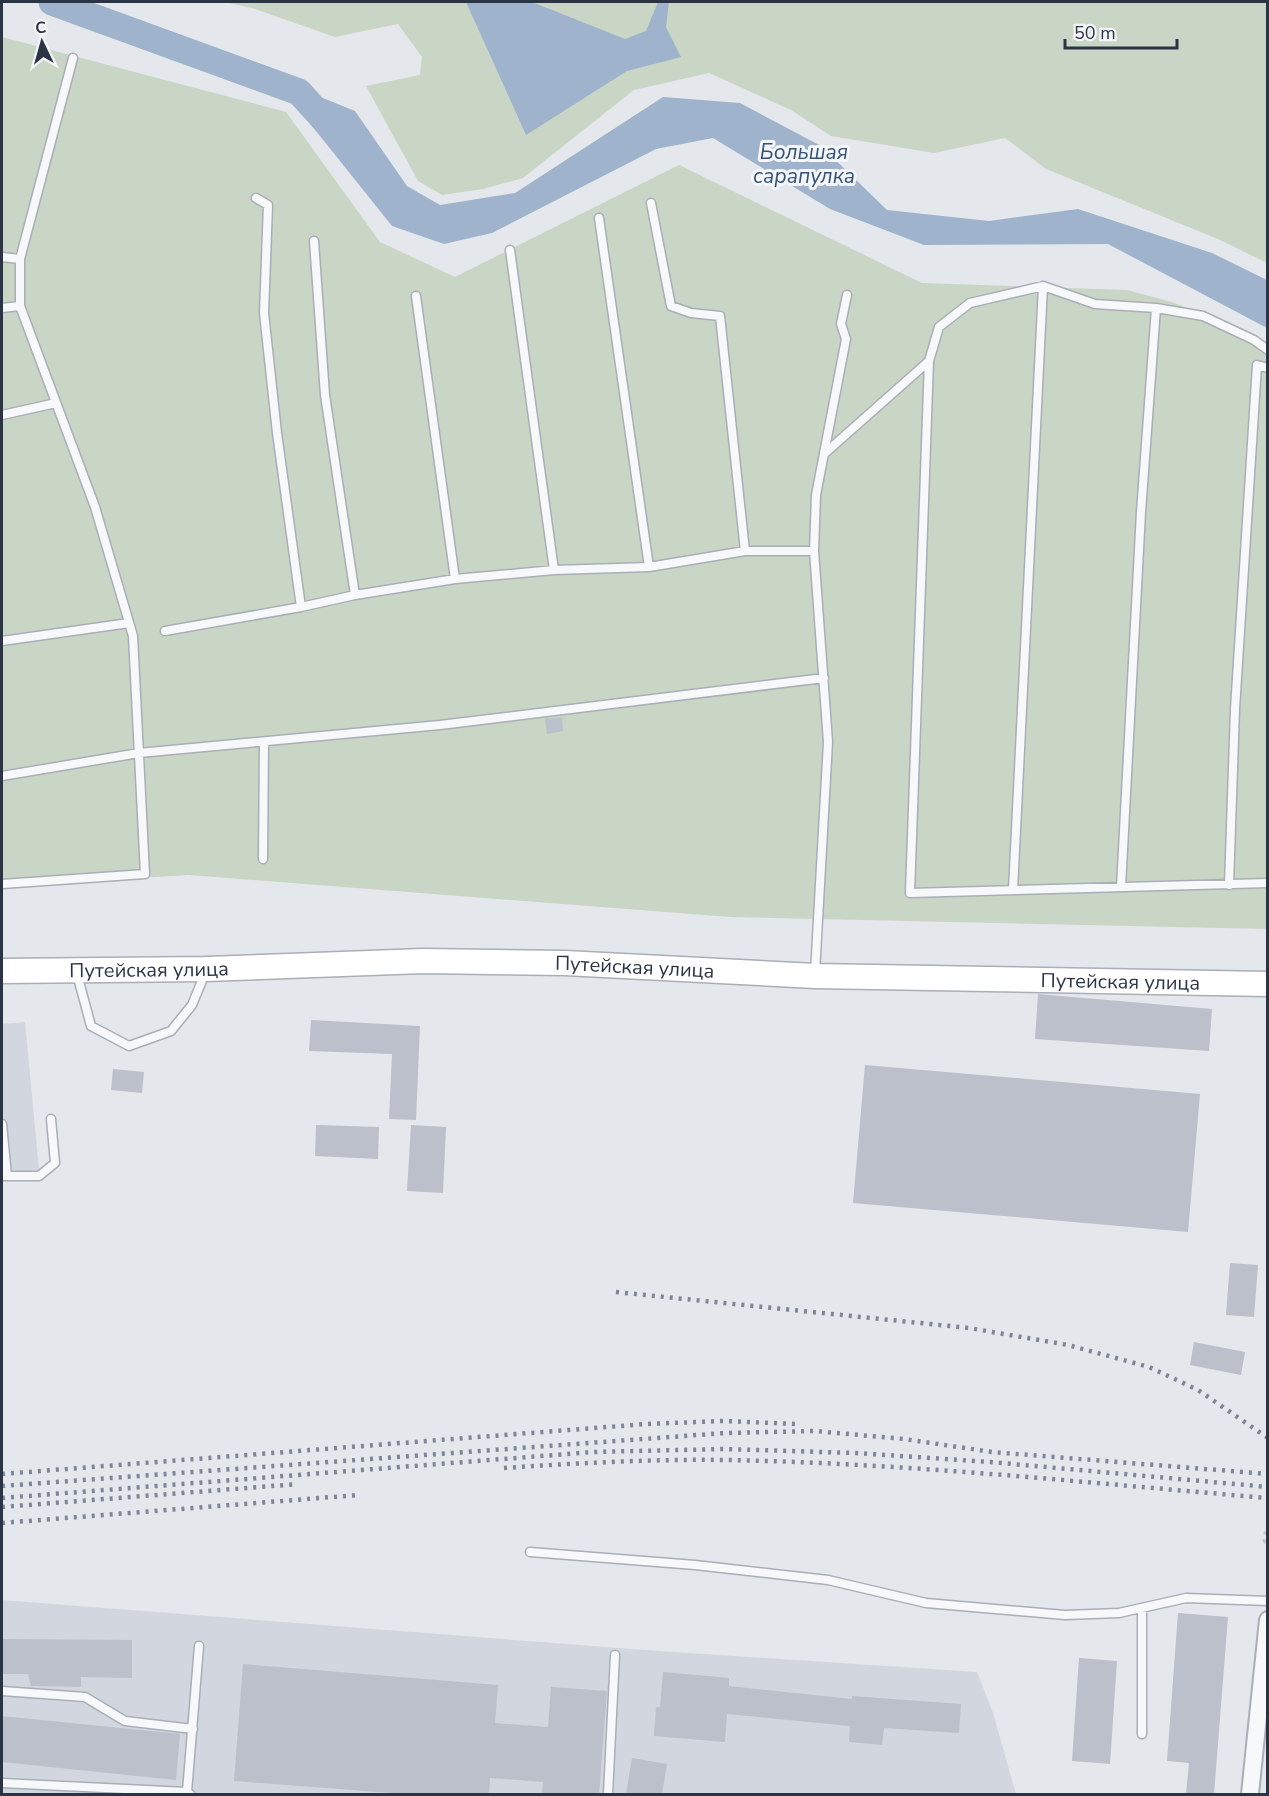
<svg xmlns="http://www.w3.org/2000/svg" width="1269" height="1796" viewBox="0 0 1269 1796" font-family="'Nunito Sans',sans-serif">
	<style>
		.built { fill: #d2d6de }
		.green { fill: #c9d6c5 }
		.water { fill: #9fb4cc }
		.lines { fill: none; stroke-linecap: round; stroke-linejoin: round }
		.river { stroke: #9fb4cc; stroke-width: 27 }
		.building { fill: #bbc0ca }
		.lane-casing { stroke: #a9aeb7; stroke-width: 11 }
		.street-casing { stroke: #a9aeb7; stroke-width: 20 }
		.secondary-casing { stroke: #a9aeb7; stroke-width: 27 }
		.path { stroke: #c2c5cb; stroke-width: 3; stroke-dasharray: 4.5 4.5; stroke-linecap: butt }
		.lane { stroke: #f7f8fa; stroke-width: 8 }
		.street { stroke: #f7f8fa; stroke-width: 16 }
		.secondary { stroke: #fff; stroke-width: 24 }
		.rail { stroke: #7d8696; stroke-width: 4.5; stroke-dasharray: 3 6; stroke-linecap: butt }
		.labels { text-anchor: middle; dominant-baseline: central; stroke-width: 6; stroke-linejoin: round; paint-order: stroke }
		.street-label { font-size: 20px; fill: #2b3445; stroke: #f4f6f9 }
		.water-label { font-size: 21px; font-style: italic; fill: #34527a; stroke: #f4f6f9 }
	</style>
	<rect width="100%" height="100%" fill="#e4e7ec"/>
	<!-- built -->
	<path class="built" d="M25,1022L39,1170L2,1174V1024Z
		M2,1600L644,1650L977,1672L993,1713L1016,1794H2Z"/>
	<!-- green -->
	<path class="green" d="M225,2H1267V263L1218,239L1046,169L1005,138L934,153L831,136L791,110L709,73L634,90L523,178L483,189L442,195L418,181L366,86L420,75L422,57L398,24L335,37L255,9Z
		M2,37L286,112L380,242L455,277L679,165L922,283L1127,290L1172,302L1234,327L1267,346V929L730,917L189,875L2,886Z"/>
	<!-- water -->
	<path class="water" d="M466,2H532L625,39L646,31L658,2H669L666,27L681,57L627,71L526,135Z
		M313,94L355,111L407,186L440,205L515,193L663,97L740,103L821,146L887,210L989,221L1078,209L1212,253L1267,280V328L1108,244L924,245L830,209L713,138L656,149L492,233L444,244L392,226L296,106Z"/>
	<g class="lines">
		<!-- river -->
		<path class="river" d="M52,2L299,92L329,125"/>
	</g>
	<!-- building -->
	<path class="building" d="M562,717L563,731L547,734L545,719Z
		M1038,994L1212,1009L1209,1051L1035,1039Z
		M311,1020L420,1026L416,1120L389,1119L392,1054L309,1051Z
		M865,1065L1200,1094L1188,1232L853,1203Z
		M113,1069L144,1072L142,1093L111,1090Z
		M316,1125L379,1127L378,1159L315,1156Z
		M411,1125L446,1127L443,1193L407,1191Z
		M1230,1263L1258,1265L1254,1317L1226,1315Z
		M1194,1342L1245,1352L1241,1375L1190,1365Z
		M1178,1613L1228,1617L1214,1794H1186L1189,1763L1167,1761Z
		M2,1639L132,1640V1678L81,1677V1687L31,1686L28,1674H2Z
		M1079,1658L1117,1661L1110,1764L1072,1761Z
		M243,1664L498,1685L495,1723L548,1727L551,1687L607,1691L599,1794H542L543,1782L490,1778L489,1794H405L234,1781Z
		M663,1672L729,1678V1686L852,1699V1696L961,1704L959,1733L884,1728L882,1745L849,1742L850,1726L727,1714L725,1742L654,1736L656,1707H660Z
		M2,1716L180,1734L176,1780L2,1762Z
		M632,1758L667,1764L662,1794H626Z"/>
	<g class="lines">
		<!-- lane casing -->
		<g class="lane-casing">
			<path id="lane" d="M256,198L268,205L264,313L277,433L301,607L355,595L455,579L554,570L649,567L745,551H814
				M651,203L671,306L691,313L720,316L745,551
				M599,218L649,567
				M314,241L325,395L355,595
				M510,250L554,570
				M2,257L20,259
				M416,296L455,579
				M2,308L20,306
				M929,361L910,893L1268,883
				M2,415L56,403
				M824,454L929,361L939,327L970,303L1043,286L1095,304L1156,308L1203,316L1254,340L1268,350
				M165,631L301,607
				M2,641L129,623
				M2,776L139,753L440,725L824,678
				M263,859L264,742
				M2,884L145,874L133,636L95,507L20,306V259L73,58
				M1229,885L1235,709L1257,365L1268,368
				M1121,887L1141,512L1156,308
				M1013,890L1043,286
				M815,973L828,742L814,551L816,495L846,339L841,324L847,295
				M77,974L91,1026L129,1046L171,1031L192,1005L206,971
				M2,1124L7,1176H2
				M7,1176H39L55,1163L51,1119
				M530,1552L695,1565L828,1580L926,1603L1065,1615L1119,1613L1186,1598L1268,1601
				M1142,1608V1734
				M2,1691L85,1697L125,1721L193,1729
				M2,1783L187,1792
				M190,1794L187,1792L199,1646
				M608,1794L615,1655"/>
		</g>
		<!-- street casing -->
		<g class="street-casing">
			<path id="street" d="M1250,1794L1268,1620"/>
		</g>
		<!-- secondary casing -->
		<g class="secondary-casing">
			<g id="secondary">
				<path id="s1" d="M2,971L206,969L423,961L565,963L815,976L1268,984"/>
			</g>
		</g>
		<!-- path -->
		<path class="path" d="M1268,1533H1265L1264,1541L1268,1544"/>
		<!-- lane -->
		<use href="#lane" class="lane"/>
		<!-- street -->
		<use href="#street" class="street"/>
		<!-- secondary -->
		<use href="#secondary" class="secondary"/>
		<!-- rail -->
		<path class="rail" d="M616,1292L969,1328L1068,1345L1149,1367L1198,1390L1268,1438
			M504,1468C578,1463 652,1459 726,1460C907,1463 1087,1483 1268,1498
			M2,1474L646,1424L723,1421L798,1424
			M2,1486L725,1433L815,1431L904,1439L992,1452L1268,1474
			M2,1498L593,1452L724,1449L856,1453L990,1462L1268,1487
			M2,1507L298,1484
			M2,1523L358,1495"/>
	</g>
	<g class="labels">
		<!-- street labels -->
		<g class="street-label">
			<text stroke="none"><textPath href="#s1" startOffset="633">Путейская улица</textPath></text>
			<text stroke="none"><textPath href="#s1" startOffset="147">Путейская улица</textPath></text>
			<text stroke="none"><textPath href="#s1" startOffset="1119">Путейская улица</textPath></text>
		</g>
		<!-- water labels -->
		<g class="water-label">
			<text x="804" y="152">Большая<tspan x="804" dy="24">сарапулка</tspan></text>
		</g>
	</g>
	<!-- border -->
	<rect width="1269" height="1796" fill="none" stroke="#2b3445" stroke-width="6"/>
	<!-- north arrow -->
	<g transform="translate(42 42) rotate(355)" stroke="#f4f6f9" stroke-width="4.5" paint-order="stroke">
	<path d="M0-4.5L10 22L0 15L-10 22Z" fill="#2b3445"/>
	<text y="-9" font-size="16" font-weight="bold" text-anchor="middle" fill="#2b3445">С</text>
	</g>
	<!-- scale -->
	<path d="M1065 39v9h112v-9" fill="none" stroke="#2b3445" stroke-width="3"/>
	<text x="1074" y="39" font-size="18" fill="#2b3445" stroke="#f4f6f9" stroke-width="4.5" paint-order="stroke">50 m</text>
</svg>
